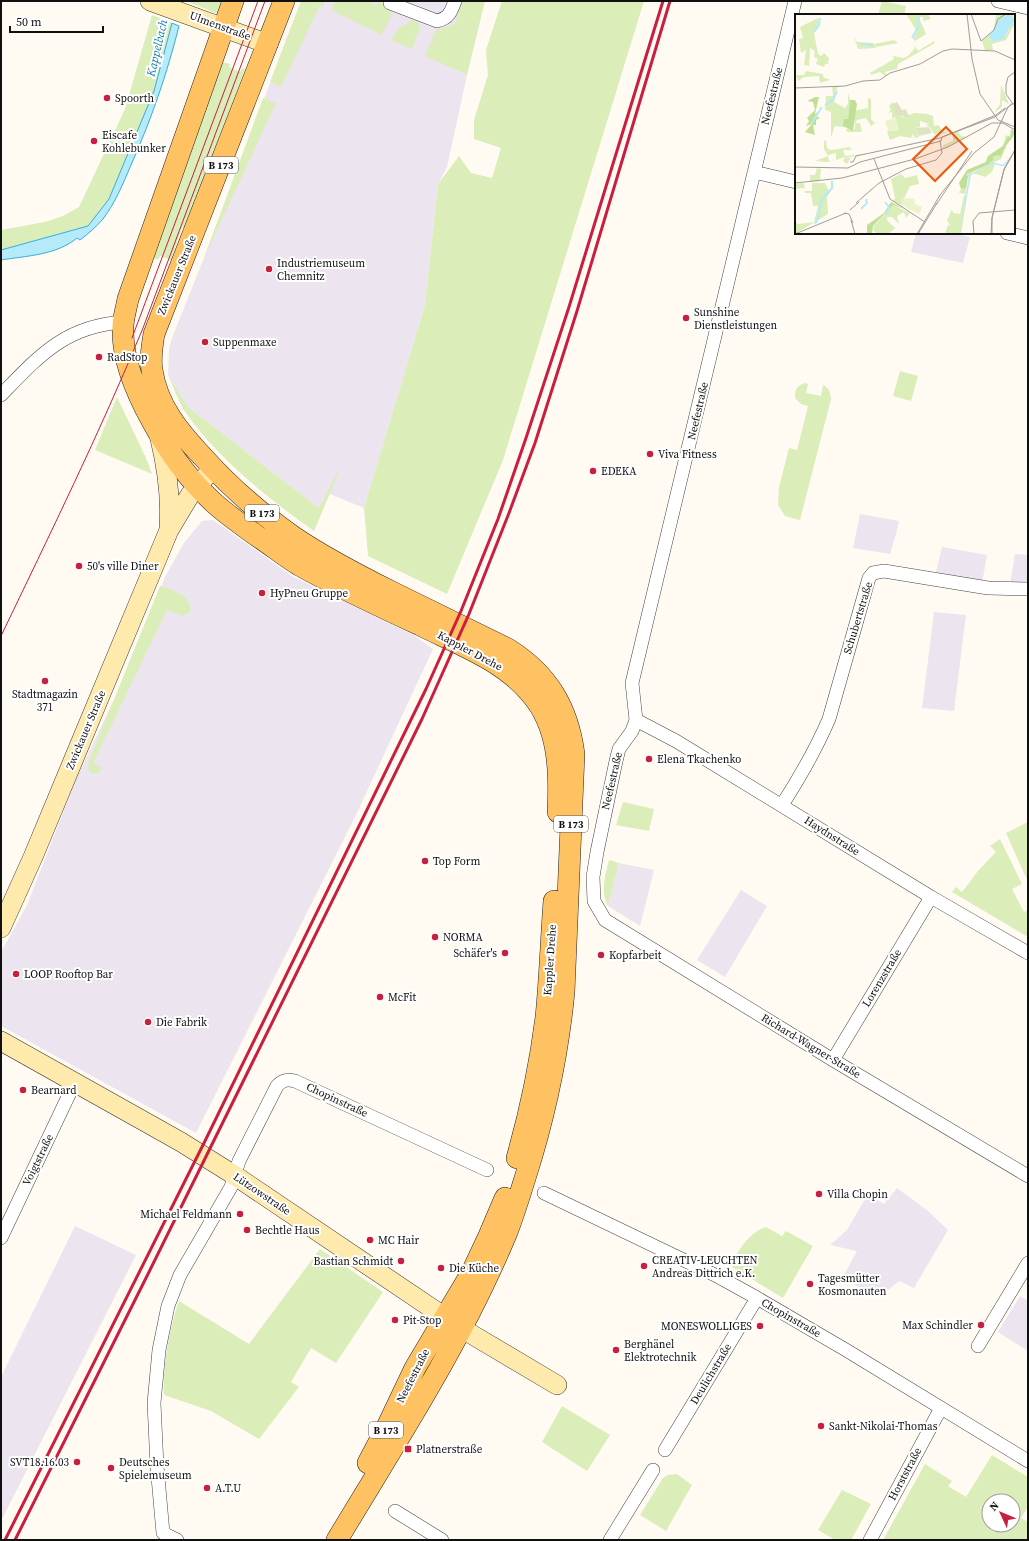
<svg xmlns="http://www.w3.org/2000/svg" width="1029" height="1541" viewBox="0 0 1029 1541" font-family="'Source Serif 4',serif">
	<style>
		.industrial { fill: #ece4ef }
		.green { fill: #dbedb9; fill-rule: evenodd }
		.water { fill: #b4eafa; stroke: #36add6 }
		.lines { fill: none; stroke-linecap: round; stroke-linejoin: round }
		.street-casing { stroke: #434343; stroke-width: 14 }
		.secondary-casing { stroke: #323232; stroke-width: 20 }
		.primary-casing { stroke: #212121; stroke-width: 22 }
		.street { stroke: #fff; stroke-width: 13 }
		.secondary { stroke: #ffeaae; stroke-width: 19 }
		.primary { stroke: #ffc263; stroke-width: 21 }
		.tram { stroke: #ca1e3f; stroke-width: 1 }
		.rail { stroke: #ca1e3f; stroke-width: 3 }
		.poi-dot { fill: #ca1e3f; stroke: #fff; stroke-width: 1.5 }
		.labels { text-anchor: middle; dominant-baseline: central; stroke-width: 4; stroke-linejoin: round; paint-order: stroke }
		.shield { fill: #fff; stroke: #585858; stroke-width: 1 }
		.shield-label { font-size: 10px; font-weight: bold; fill: #101010 }
		.street-label { font-size: 11px; fill: #101010; stroke: #fff }
		.poi-label { font-size: 11px; fill: #101010; stroke: #fff; text-anchor: start }
		.water-label { font-size: 12px; font-style: italic; fill: #107eab; stroke: #fff }
		.inset-river { fill: none; stroke: #b4eafa; stroke-width: 2 }
		.inset-road { fill: none; stroke: #9f9d98; stroke-width: 1 }
		.view { fill: #e8590c; fill-opacity: 0.15; stroke: #e8590c; stroke-width: 2 }
		.inset-edge { fill: none; stroke: #101010; stroke-width: 2 }
	</style>
	<rect width="100%" height="100%" fill="#fffbf3"/>
	<!-- industrial -->
	<path class="industrial" d="M301,1H458L461,5L454,69L467,75L447,167L438,184L425,305L364,508L327,493L319,508L188,407L168,375L169,350L172,338L204,258Z
		M916,233H951L970,237L963,263L911,252Z
		M860,514L899,521L896,534L890,554L853,548Z
		M213,520L292,576L415,636L433,649L356,815L196,1133L1,1026V952L27,905L77,777L131,664L165,577L184,543L202,521Z
		M942,547L987,555L982,584L935,576Z
		M1015,554L1028,555V586L1010,585Z
		M934,612L966,615L954,711L922,708Z
		M619,863L654,870L640,926L608,906Z
		M741,890L767,906L725,977L697,960Z
		M897,1188L928,1211L948,1230L914,1288L899,1281L889,1289L868,1293L843,1277L857,1251L830,1245L847,1230L868,1194L884,1204Z
		M75,1226L136,1255L1,1521V1377Z
		M1020,1296L1028,1301V1351L998,1332Z"/>
	<!-- green -->
	<path class="green" d="M186,1H223L218,14Z
		M301,1H325L323,7L320,5L281,87L270,82Z
		M336,1H372L371,4L376,6L377,3C383,2 392,7 392,14L382,35L331,10Z
		M462,1H485L467,75L425,56L436,30L455,24Z
		M502,1H644L503,460L447,594L368,556L364,508L425,305L438,184L459,156L471,173L492,178L501,148L474,139V120L488,75L486,50Z
		M882,1L906,6L904,15H878Z
		M152,15L172,23L154,91L109,199L88,226L1,250V230L45,222L63,216L79,207L125,109Z
		M412,20L418,22L420,27L412,49L391,40L398,29Z
		M222,62L230,64L229,67L240,72L242,68L245,69L185,228L182,227L171,260L160,256L158,260L153,257Z
		M263,98L276,103L204,258Z
		M900,371L918,376L911,401L893,396Z
		M168,375L188,407L319,508L338,471L339,472L314,531C270,500 216,457 186,413C178,402 174,387 168,375Z
		M805,383L808,384L806,393L821,396L823,385C830,388 830,393 831,399L800,520L785,516L778,505L779,487L789,448L797,450L808,406L801,404L795,398C795,389 797,386 805,383Z
		M117,397L146,458L152,474L95,450Z
		M160,586C172,589 194,597 190,612L183,616L167,610L93,763L102,768L98,773H91L88,770L89,761Z
		M623,802L654,809L649,831L616,825Z
		M1028,822V882L1006,833Z
		M1000,839L1022,884L1012,889L1024,912L1028,910V937L952,892L956,887L962,892L978,871L996,852L990,846Z
		M609,860L619,863L608,906C600,892 605,876 609,860Z
		M766,1227L782,1236L786,1231L813,1246L783,1298L729,1265C738,1252 749,1232 766,1227Z
		M320,1249L383,1292L336,1363L311,1348L291,1382L299,1387L259,1439L211,1411L164,1395C162,1369 170,1326 179,1301L249,1344Z
		M562,1406L610,1435L587,1471L542,1442Z
		M992,1455L1028,1477V1507L1021,1518L1028,1522V1540H883L925,1464L952,1481L948,1486L966,1497ZM989,1501H1013V1525H989Z
		M677,1474L692,1485L666,1531L640,1515L663,1478L668,1475Z
		M842,1490L871,1504L851,1540H835L818,1530Z"/>
	<!-- water -->
	<path class="water" d="M172,23L179,26C167,74 151,120 131,165C123,184 115,203 103,219C96,227 88,234 80,240L77,238C57,255 26,256 1,260V250L88,226L109,199L154,91Z"/>
	<g class="lines">
		<!-- street casing -->
		<g class="street-casing">
			<path id="street" d="M795,1L632,683L636,720L632,731L619,749L616,761L597,852L593,877L594,901L605,920L833,1060L1028,1176
				M998,1L1028,8
				M390,3L437,21C449,18 451,12 455,1
				M754,172L796,182
				M1007,233L1028,238
				M1,395C39,356 65,326 123,322
				M636,720L676,741L931,897L1028,953
				M782,805C800,777 816,749 829,719L869,578L873,573L884,571L988,588L1028,589
				M833,1060L931,897
				M544,1193L719,1277L757,1298L846,1350L1028,1461
				M1,1238L75,1082
				M978,1346L1028,1263
				M665,1450L757,1298
				M395,1511L442,1540
				M177,1540L163,1533L157,1466L154,1403L159,1350L168,1306L180,1275L231,1187L239,1161L277,1086C282,1080 287,1079 295,1081L487,1170
				M610,1540L653,1470
				M870,1540L941,1408"/>
		</g>
		<!-- secondary casing -->
		<g class="secondary-casing">
			<path id="secondary" d="M150,1L268,44
				M160,439C167,468 171,497 169,527
				M1,928L33,857L169,530L190,495L213,468
				M1,1041L181,1142L234,1175L461,1328L557,1385"/>
		</g>
		<!-- primary casing -->
		<g class="primary-casing">
			<path id="primary" d="M233,1L128,299C126,310 122,321 123,332C123,363 137,394 152,421C168,451 188,479 213,502C227,515 242,525 257,536C271,545 284,556 299,565C338,587 379,606 420,625C458,644 503,660 531,694C559,726 560,771 558,812
				M284,1L154,334C152,346 150,358 152,370C157,405 179,432 203,457C230,487 261,514 294,537C325,558 358,575 392,592C430,611 469,630 508,649C548,674 568,708 574,754L564,992C558,1054 545,1115 526,1175C520,1194 514,1214 507,1232C462,1341 397,1440 337,1540
				M517,1158C530,1112 540,1065 546,1017C550,978 551,939 554,901
				M368,1463L387,1427L415,1368L472,1272L488,1238L505,1198"/>
		</g>
		<!-- street -->
		<use href="#street" class="street"/>
		<!-- secondary -->
		<use href="#secondary" class="secondary"/>
		<!-- primary -->
		<use href="#primary" class="primary"/>
		<!-- tram -->
		<path class="tram" d="M132,338L258,1
			M1,636C50,534 100,432 143,328L265,1"/>
		<!-- rail -->
		<path class="rail" d="M5,1540L205,1141L426,689L461,611L498,519L526,438L569,307L663,1
			M15,1540L149,1272L422,719L469,614L509,513L535,443L577,311L670,1"/>
	</g>
	<!-- markers -->
	<g class="poi-dot">
		<circle cx="107" cy="98" r="4"/>
		<circle cx="94" cy="141" r="4"/>
		<circle cx="269" cy="269" r="4"/>
		<circle cx="686" cy="318" r="4"/>
		<circle cx="205" cy="342" r="4"/>
		<circle cx="99" cy="357" r="4"/>
		<circle cx="650" cy="454" r="4"/>
		<circle cx="593" cy="471" r="4"/>
		<circle cx="79" cy="566" r="4"/>
		<circle cx="262" cy="593" r="4"/>
		<circle cx="45" cy="681" r="4"/>
		<circle cx="649" cy="759" r="4"/>
		<circle cx="425" cy="861" r="4"/>
		<circle cx="435" cy="937" r="4"/>
		<circle cx="505" cy="953" r="4"/>
		<circle cx="601" cy="955" r="4"/>
		<circle cx="16" cy="974" r="4"/>
		<circle cx="380" cy="997" r="4"/>
		<circle cx="148" cy="1022" r="4"/>
		<circle cx="23" cy="1090" r="4"/>
		<circle cx="819" cy="1194" r="4"/>
		<circle cx="240" cy="1214" r="4"/>
		<circle cx="247" cy="1230" r="4"/>
		<circle cx="370" cy="1240" r="4"/>
		<circle cx="401" cy="1261" r="4"/>
		<circle cx="644" cy="1266" r="4"/>
		<circle cx="441" cy="1268" r="4"/>
		<circle cx="810" cy="1284" r="4"/>
		<circle cx="395" cy="1320" r="4"/>
		<circle cx="981" cy="1325" r="4"/>
		<circle cx="760" cy="1326" r="4"/>
		<circle cx="616" cy="1350" r="4"/>
		<circle cx="821" cy="1426" r="4"/>
		<rect x="404" y="1445" width="8" height="8" rx="2"/>
		<circle cx="77" cy="1462" r="4"/>
		<circle cx="111" cy="1468" r="4"/>
		<circle cx="207" cy="1488" r="4"/>
	</g>
	<g class="labels">
		<!-- shield labels -->
		<g class="shield">
			<rect x="204" y="157" width="34" height="16" rx="3"/>
			<rect x="245" y="505" width="34" height="16" rx="3"/>
			<rect x="554" y="816" width="34" height="16" rx="3"/>
			<rect x="369" y="1422" width="34" height="16" rx="3"/>
		</g>
		<g class="shield-label">
			<text x="221" y="165">B 173</text>
			<text x="262" y="513">B 173</text>
			<text x="571" y="824">B 173</text>
			<text x="386" y="1430">B 173</text>
		</g>
		<!-- street labels -->
		<g class="street-label">
			<text transform="translate(220 26) rotate(20)">Ulmenstraße</text>
			<text transform="translate(772 96) rotate(-76)">Neefestraße</text>
			<text transform="translate(177 275) rotate(-68)">Zwickauer Straße</text>
			<text transform="translate(698 411) rotate(-77)">Neefestraße</text>
			<text transform="translate(858 618) rotate(-73)">Schubertstraße</text>
			<text transform="translate(470 651) rotate(28)">Kappler Drehe</text>
			<text transform="translate(86 730) rotate(-67)">Zwickauer Straße</text>
			<text transform="translate(612 781) rotate(-77)">Neefestraße</text>
			<text transform="translate(832 836) rotate(32)">Haydnstraße</text>
			<text transform="translate(550 960) rotate(-86)">Kappler Drehe</text>
			<text transform="translate(882 978) rotate(-59)">Lorenzstraße</text>
			<text transform="translate(811 1046) rotate(31)">Richard-Wagner-Straße</text>
			<text transform="translate(337 1100) rotate(25)">Chopinstraße</text>
			<text transform="translate(38 1160) rotate(-64)">Voigtstraße</text>
			<text transform="translate(262 1194) rotate(34)">Lützowstraße</text>
			<text transform="translate(791 1318) rotate(30)">Chopinstraße</text>
			<text transform="translate(711 1374) rotate(-59)">Deulichstraße</text>
			<text transform="translate(413 1376) rotate(-63)">Neefestraße</text>
			<text transform="translate(905 1474) rotate(-62)">Horststraße</text>
		</g>
		<!-- poi labels -->
		<g class="poi-label">
			<text x="115" y="98">Spoorth</text>
			<text x="102" y="135">Eiscafe<tspan x="102" dy="13">Kohlebunker</tspan></text>
			<text x="277" y="263">Industriemuseum<tspan x="277" dy="13">Chemnitz</tspan></text>
			<text x="694" y="312">Sunshine<tspan x="694" dy="13">Dienstleistungen</tspan></text>
			<text x="213" y="342">Suppenmaxe</text>
			<text x="107" y="357">RadStop</text>
			<text x="658" y="454">Viva Fitness</text>
			<text x="601" y="471">EDEKA</text>
			<text x="87" y="566">50's ville Diner</text>
			<text x="270" y="593">HyPneu Gruppe</text>
			<text x="45" y="694" text-anchor="middle">Stadtmagazin<tspan x="45" dy="13">371</tspan></text>
			<text x="657" y="759">Elena Tkachenko</text>
			<text x="433" y="861">Top Form</text>
			<text x="443" y="937">NORMA</text>
			<text x="497" y="953" text-anchor="end">Schäfer's</text>
			<text x="609" y="955">Kopfarbeit</text>
			<text x="24" y="974">LOOP Rooftop Bar</text>
			<text x="388" y="997">McFit</text>
			<text x="156" y="1022">Die Fabrik</text>
			<text x="31" y="1090">Bearnard</text>
			<text x="827" y="1194">Villa Chopin</text>
			<text x="232" y="1214" text-anchor="end">Michael Feldmann</text>
			<text x="255" y="1230">Bechtle Haus</text>
			<text x="378" y="1240">MC Hair</text>
			<text x="652" y="1260">CREATIV-LEUCHTEN<tspan x="652" dy="13">Andreas Dittrich e.K.</tspan></text>
			<text x="393" y="1261" text-anchor="end">Bastian Schmidt</text>
			<text x="449" y="1268">Die Küche</text>
			<text x="818" y="1278">Tagesmütter<tspan x="818" dy="13">Kosmonauten</tspan></text>
			<text x="403" y="1320">Pit-Stop</text>
			<text x="973" y="1325" text-anchor="end">Max Schindler</text>
			<text x="752" y="1326" text-anchor="end">MONESWOLLIGES</text>
			<text x="624" y="1344">Berghänel<tspan x="624" dy="13">Elektrotechnik</tspan></text>
			<text x="829" y="1426">Sankt-Nikolai-Thomas</text>
			<text x="416" y="1449">Platnerstraße</text>
			<text x="69" y="1462" text-anchor="end">SVT18.16.03</text>
			<text x="119" y="1462">Deutsches<tspan x="119" dy="13">Spielemuseum</tspan></text>
			<text x="215" y="1488">A.T.U</text>
		</g>
		<!-- water labels -->
		<g class="water-label">
			<text transform="translate(157 48) rotate(-77)">Kappelbach</text>
		</g>
	</g>
	<!-- overview -->
	<g transform="translate(795 14)">
		<rect width="220" height="220" fill="#fffbf3"/>
		<path d="M111,0H133L136,5L128,7V3H124L122,14L125,6L131,20L120,27L118,25L123,15L121,16ZM201,0H218L219,11L211,26L197,30L198,36H190L187,27L199,16ZM213,0L217,5L215,14L211,21L198,28L195,25L204,7ZM23,4L24,11L19,19L23,40L26,42L29,39L34,44L33,50H30L29,53L21,50L23,45L19,43L20,37L15,34L14,52L9,51L11,36L6,39L4,25L8,24L5,13ZM59,22L62,28L78,29L81,34L63,35ZM99,26L103,29L81,33L79,30ZM139,27L140,29L103,50L102,55L90,58L92,61L90,62L85,58L76,61L75,59L99,45L98,42L109,44L114,41L120,34L118,29L123,37ZM11,57L28,60V63L35,66L25,69L24,62L9,63L3,67L1,61H9ZM206,71L214,90L207,86V93L199,99L205,90ZM37,72H47L42,74L39,88L50,94L53,90V79L55,86L53,105H50L49,113L40,112L36,123V98L30,96L31,82H38ZM73,84L76,85V105L80,109L76,112L71,104L62,106L60,109H65L67,118H52L51,115H60L59,97L73,94ZM98,88L107,103L120,99L132,100L138,102L139,112L144,111L148,119L154,117L148,120L144,118L140,121L134,112L130,111L134,110L125,107V113L121,114L124,123L120,124L118,120L116,124L105,122L95,126L92,117L104,116L100,103L97,104V98L93,99L96,96L94,92ZM163,117L165,121L168,120L165,122L172,123L148,135V131L158,127V120ZM219,117L220,120L212,130L206,145L178,158L172,165L171,180L164,179L167,173L164,169L172,156L191,148L193,142L208,132L211,121L215,123ZM31,126L32,134L36,136L55,133L56,136H48L50,142L76,139L50,144H56L52,150L48,147L50,143L41,146V139L33,141L34,147L41,146L32,148L20,147L33,142L29,135V127ZM196,150H200L197,158L190,163L178,159ZM22,154L26,155L25,167L15,168V161H20ZM106,160L110,164L122,161L124,170L115,172L106,191L98,187L100,184L96,165ZM9,169L10,177H17V169H30L34,177L37,175L32,183L33,200L0,220V208L3,210L19,208L23,192H18L16,179H10L9,174L0,175V170ZM169,181H172L166,220L150,219L153,211L156,212L152,207L157,195L158,199L165,200ZM98,191L115,199L111,204L109,198L102,202L104,210L97,203H92V206L100,214L102,213L93,220H82L78,216L79,212Z" fill="#dbedb9" fill-rule="evenodd"/>
		<path d="M20,83H24L20,100L25,97L21,102L25,104L21,106V111H18L20,121L10,118L17,110L11,112L14,107L12,104L20,96L18,88L12,87ZM55,86H60L62,90L58,117L48,112L49,105H53ZM216,115L219,117L218,123L212,130L205,143L204,141L197,143L199,145L194,150L171,160L173,163L171,174L166,175L164,169L172,156L191,148L193,142L208,132L213,122L215,123ZM96,188L110,195L98,191L78,212L77,220H72V211L89,199Z" fill="#c2df97"/>
		<path d="M102,88L107,96L111,95L114,103L102,101L97,91ZM134,113L137,119L124,122L121,114Z" fill="#dee4c1"/>
		<path d="M100,104L104,116L93,117L90,107ZM114,184L119,185L120,190L127,193L124,200L106,191L107,185Z" fill="#ebf3cc"/>
		<path d="M213,0L220,5L208,25L198,28L194,23L204,6ZM220,132L217,142L209,152H206L200,150H196L176,161L165,220L174,161L198,148L208,151L217,141Z" fill="#b4eafa"/>
		<path class="inset-river" d="M19,18L24,11L25,4M117,24L123,13L124,3M66,30L79,31M30,91L38,86L42,77M16,110L27,93M90,188L94,193L91,201M66,195L72,189L71,185M20,210L24,203L26,186L37,174V167"/>
		<path class="inset-road" d="M172,0L177,45L185,80L203,106L220,113M176,0L186,27L199,16L203,5L211,0M0,74L50,72L68,67L85,66L95,59L125,50L148,37L157,35L200,37L220,46M218,90L211,80V71L213,63L220,58M146,127L147,123L200,103L217,90H220M79,145L95,185L130,208M55,148H58L61,142L145,124L201,101L210,94M0,153L53,154L65,148L146,127M0,169L47,164L120,145L153,133L197,109H208L220,116M61,189L84,169L111,155L141,146L147,139L145,126M141,191L177,137M55,196L64,188M49,199L54,200L58,209M56,206L60,220M0,220L51,199M122,220L145,181L179,139L199,123L213,93L218,89M123,220L142,189M179,220L178,207L184,199L220,196M196,220L197,204L209,156L220,136M197,220V204L209,155L220,136"/>
		<path class="view" d="M151,113L172,135L140,167L118,145Z"/>
		<rect width="220" height="220" class="inset-edge"/>
	</g>
	<!-- border -->
	<rect width="1029" height="1541" fill="none" stroke="#101010" stroke-width="4"/>
	<!-- north arrow -->
	<g transform="translate(1001 1513) rotate(314)"><circle r="19" fill="#ffffff" stroke="#9f9f9f"/>
	<path d="M0-3L7 15L0 10L-7 15Z" fill="#ca1e3f"/>
	<text y="-6" font-size="11" font-weight="bold" text-anchor="middle" fill="#101010">N</text>
	</g>
	<!-- scale -->
	<path d="M10 26v6h93v-6" fill="none" stroke="#101010" stroke-width="2"/>
	<text x="16" y="26" font-size="12" fill="#101010" stroke="#ffffff" stroke-width="3" paint-order="stroke">50 m</text>
</svg>
